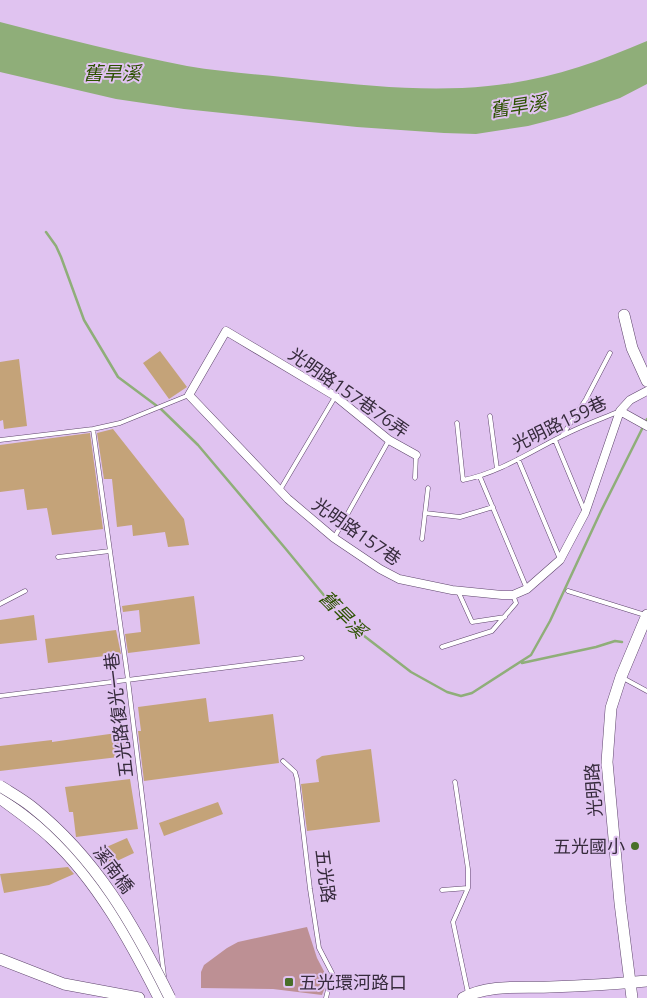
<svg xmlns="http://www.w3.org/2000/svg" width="647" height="998" viewBox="0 0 647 998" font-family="'Open Sans','Noto Sans TC',sans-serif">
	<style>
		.green { fill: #bd9094 }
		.water { fill: #8fae79 }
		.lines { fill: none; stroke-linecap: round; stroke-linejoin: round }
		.stream { stroke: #8fae79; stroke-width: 2.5 }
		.building { fill: #c4a379 }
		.lane-casing { stroke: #5e456c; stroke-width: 5 }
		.street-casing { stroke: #5e456c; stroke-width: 9 }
		.secondary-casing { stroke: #5e456c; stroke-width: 12 }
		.lane { stroke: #fff; stroke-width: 4 }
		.street { stroke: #fff; stroke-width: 8 }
		.secondary { stroke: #fff; stroke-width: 11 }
		.secondary-bridge-casing { stroke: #5e456c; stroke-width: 12; stroke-linecap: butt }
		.secondary-bridge { stroke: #fff; stroke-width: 11 }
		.poi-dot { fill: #496f29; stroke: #e0c3f0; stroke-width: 2 }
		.labels { text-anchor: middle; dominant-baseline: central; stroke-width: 4; stroke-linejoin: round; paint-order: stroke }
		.street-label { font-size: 18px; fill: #362b3c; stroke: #e0c3f0 }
		.poi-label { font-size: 18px; fill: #362b3c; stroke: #e0c3f0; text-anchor: end }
		.water-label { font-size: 19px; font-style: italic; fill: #2c5100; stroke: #e0c3f0 }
	</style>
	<rect width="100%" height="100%" fill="#e0c3f0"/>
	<!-- green -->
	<path class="green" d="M307,927L317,958L328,979L322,995L273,989L201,988V972L204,965L227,948L238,942Z"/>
	<!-- water -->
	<path class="water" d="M0,22C62,38 125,54 187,66C228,73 270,75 311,80C369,86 430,92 488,86C544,81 596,63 647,41V84L620,98L567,116L528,126L476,134L444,133L357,127L184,109L116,99L0,72Z"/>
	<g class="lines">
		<!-- stream -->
		<path class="stream" d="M46,232L56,246L61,257L84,320L118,377L161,409L198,445L285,548L346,622L411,672L447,692L461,696L472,693L531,655L550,621L601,511L647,419
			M522,663L596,647L615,641L622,642"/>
	</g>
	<!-- building -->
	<path class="building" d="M160,351L187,387L169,399L143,363Z
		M19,359L27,426L4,429L3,420L0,421V362Z
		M113,429L184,519L189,545L168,547L165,532L133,536L132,525L117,527L112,479H104L97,433Z
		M90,433L103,529L52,535L47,508L27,510L24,489L0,492V445Z
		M194,596L200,644L128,653L125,634L141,632L139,610L123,612L122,606Z
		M34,615L37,640L0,644V620Z
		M116,630L121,654L48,663L45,639Z
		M206,698L209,722L273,714L279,763L144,781L138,731H141L138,707Z
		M124,732L127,756L0,771V746L52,740V742Z
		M371,749L380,822L307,831L301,784L319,782L316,760L322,756Z
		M130,779L138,829L76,837L73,812H69L65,787Z
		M218,802L223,814L164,836L159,823Z
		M127,838L134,853L102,868L95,852Z
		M68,867L74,874L49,885L4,893L0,874Z"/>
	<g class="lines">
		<!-- lane casing -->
		<g class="lane-casing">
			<path id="lane" d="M490,416L497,469
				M457,423L463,480C499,473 530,452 562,436C581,426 601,419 620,411
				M93,429L128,680L164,976
				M562,436L586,399L610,353
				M0,440L93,429L120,423L189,395
				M555,440L585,512
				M518,459L560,559
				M480,477L527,589
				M415,478L416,455
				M280,490L335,397
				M425,513L460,517L493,507
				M334,538L389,440
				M422,539L428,488
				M58,557L110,551
				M458,591L472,622L505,617
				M568,591L645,615
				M0,604L25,591
				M442,647L492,631L516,603L513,595
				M623,678L647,691
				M0,696L302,658
				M283,761L295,772L297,779L310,889L319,948L332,973L326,998
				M455,782L468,869V888L453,922L468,993
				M442,890L468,888"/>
		</g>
		<!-- street casing -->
		<g class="street-casing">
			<path id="street" d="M620,411L647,426
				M416,455L389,440L335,396L226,331L189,395L288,499L334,538L380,569L399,579L452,590L502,595H513L527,589L560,560L585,513L620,411L630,400L647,391"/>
		</g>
		<!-- secondary casing -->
		<g class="secondary-casing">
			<path id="secondary" d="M624,315L632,348L647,381
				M0,798C17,811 35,823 51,838C97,880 131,943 159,998
				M0,959L64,984L139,998
				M463,998C488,984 522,988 550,987C582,986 615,984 647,981
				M632,998L620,903L607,762L611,708L621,677L647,615"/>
		</g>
		<!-- lane -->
		<use href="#lane" class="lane"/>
		<!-- street -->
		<use href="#street" class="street"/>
		<!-- secondary -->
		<use href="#secondary" class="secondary"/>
		<!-- secondary-bridge casing -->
		<g class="secondary-bridge-casing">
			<path id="secondary-bridge" d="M0,786C11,793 22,799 32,807C97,859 134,925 170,998"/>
		</g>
		<!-- secondary-bridge -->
		<use href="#secondary-bridge" class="secondary-bridge"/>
	</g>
	<!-- markers -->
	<g class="poi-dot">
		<circle cx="635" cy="846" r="5"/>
		<rect x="284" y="977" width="10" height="10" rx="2.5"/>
	</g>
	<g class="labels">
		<!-- street labels -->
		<g class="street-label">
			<text transform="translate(349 392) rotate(35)">光明路157巷76弄</text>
			<text transform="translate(559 423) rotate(-26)">光明路159巷</text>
			<text transform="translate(357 531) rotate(35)">光明路157巷</text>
			<text transform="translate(118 715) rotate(-97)">五光路復光一巷</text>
			<text transform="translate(593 790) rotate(-94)">光明路</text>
			<text transform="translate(114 869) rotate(53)">溪南橋</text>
			<text transform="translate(326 876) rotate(83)">五光路</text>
		</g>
		<!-- poi labels -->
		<g class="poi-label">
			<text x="625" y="846">五光國小</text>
			<text x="299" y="982" text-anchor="start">五光環河路口</text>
		</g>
		<!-- water labels -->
		<g class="water-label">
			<text x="112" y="73">舊旱溪</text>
			<text transform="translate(518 106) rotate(-9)">舊旱溪</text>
			<text transform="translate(343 614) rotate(45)">舊旱溪</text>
		</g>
	</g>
</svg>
